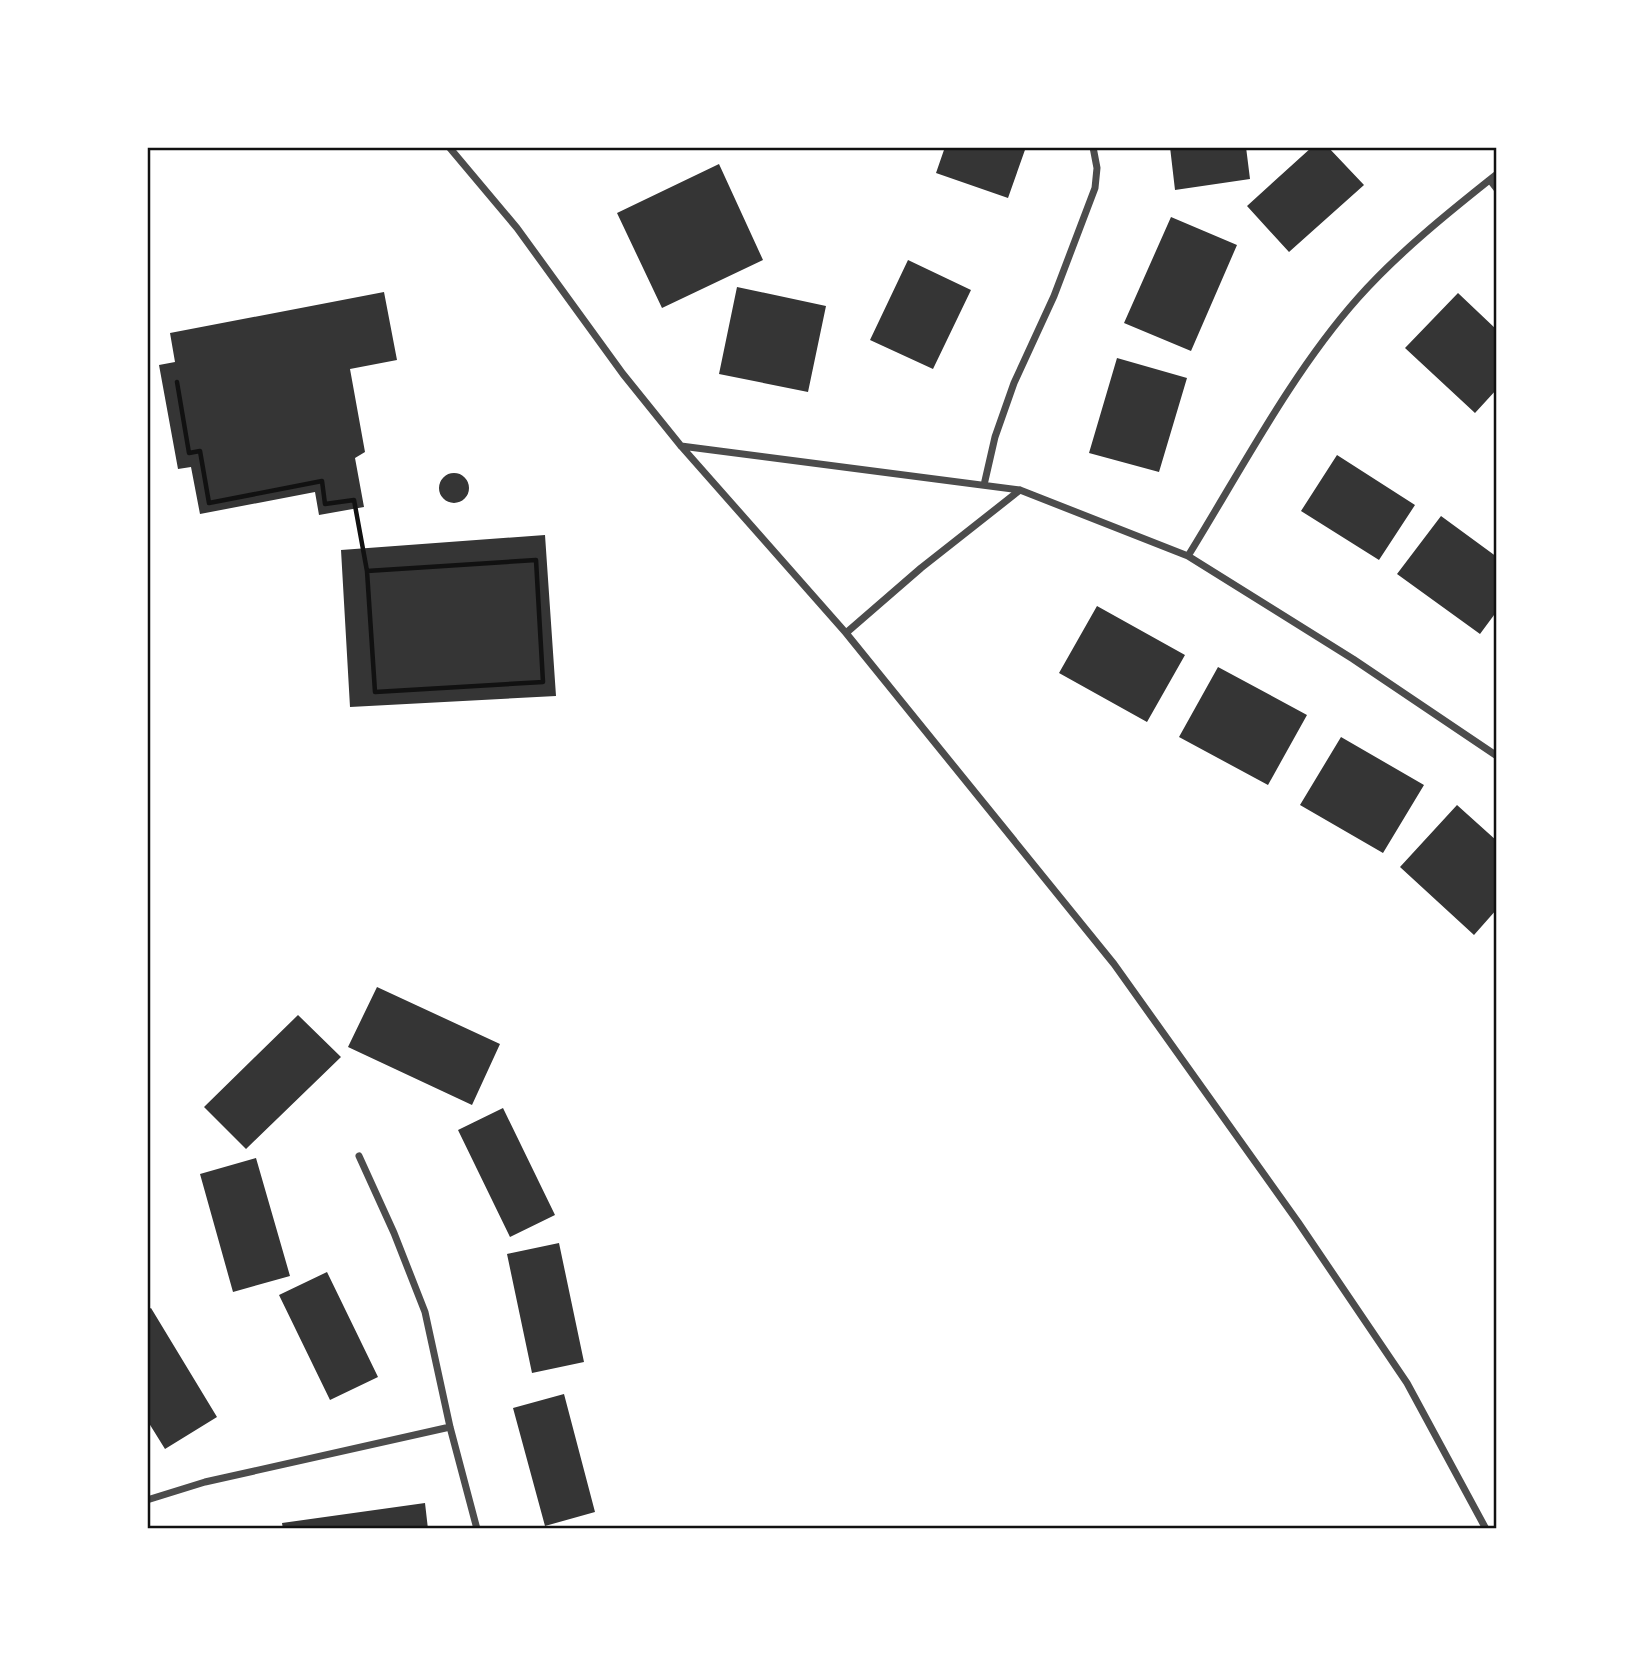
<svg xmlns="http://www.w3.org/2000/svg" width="1644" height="1676" viewBox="0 0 1644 1676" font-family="Cabin,sans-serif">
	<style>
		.building { fill: #353535 }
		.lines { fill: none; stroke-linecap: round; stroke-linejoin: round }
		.path { stroke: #111; stroke-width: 4.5 }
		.minor { stroke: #4c4c4c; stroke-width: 7 }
		.neatline { fill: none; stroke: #111; stroke-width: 2.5 }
	</style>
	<rect width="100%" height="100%" fill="#fff"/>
	<!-- building -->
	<path class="building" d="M945,147H1026L1008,198L936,173Z
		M1170,147H1246L1250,179L1175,190Z
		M1312,147H1328L1364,185L1289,252L1247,206Z
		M719,164L763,260L662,308L617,213Z
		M1171,217L1237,245L1191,351L1124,323Z
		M908,260L971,290L933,369L870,340Z
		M737,287L826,306L808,392L719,374Z
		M384,292L397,360L350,369L365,452L355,458L364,507L319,515L315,492L200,514L191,467L178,469L159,365L175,362L170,333Z
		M1458,293L1497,330V389L1475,413L1405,348Z
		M1117,358L1187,378L1159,472L1089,453Z
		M1337,455L1415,505L1379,560L1301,511Z
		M439 488a15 15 0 1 1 30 0a15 15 0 1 1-30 0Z
		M1441,516L1497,557V611L1480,634L1397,574Z
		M545,535L556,696L350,707L341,550Z
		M1097,606L1185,655L1147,722L1059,673Z
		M1218,667L1307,715L1268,785L1179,737Z
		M1341,737L1424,785L1383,853L1300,805Z
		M1457,805L1497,841V909L1474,935L1400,867Z
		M377,987L500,1044L472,1105L348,1047Z
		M298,1015L341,1057L246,1149L204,1107Z
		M503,1108L555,1215L510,1237L458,1130Z
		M256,1158L290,1276L233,1292L200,1174Z
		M559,1243L584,1362L532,1373L507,1254Z
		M327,1272L378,1377L330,1400L279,1295Z
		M151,1308L217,1417L165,1449L147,1420V1310Z
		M564,1394L595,1512L545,1526L513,1408Z
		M425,1503L428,1529H283L282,1523Z"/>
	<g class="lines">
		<!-- path -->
		<path class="path" d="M177,382L189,453L200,451L209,503L322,481L325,504L354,500L367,571
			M536,560L543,682L375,692L367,571Z"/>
		<!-- minor -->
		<path class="minor" d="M449,147L517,228L623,374L681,446L846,633L1114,964L1298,1222L1407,1383L1486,1529
			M1490,180L1497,189
			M681,446L1020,490L1188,556L1353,659L1497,756
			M984,485L995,437L1014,383L1054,296L1095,188L1097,168L1093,147
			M1188,556C1240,472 1292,372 1358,298C1398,253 1449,212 1497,174
			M846,633L921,568L1020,490
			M359,1156L394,1233L425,1312L450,1427L477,1529
			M147,1500L205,1482L450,1427"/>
	</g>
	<!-- border -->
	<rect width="1644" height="1676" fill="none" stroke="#ffffff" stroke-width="298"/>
	<rect x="149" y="149" width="1346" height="1378" class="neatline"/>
</svg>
